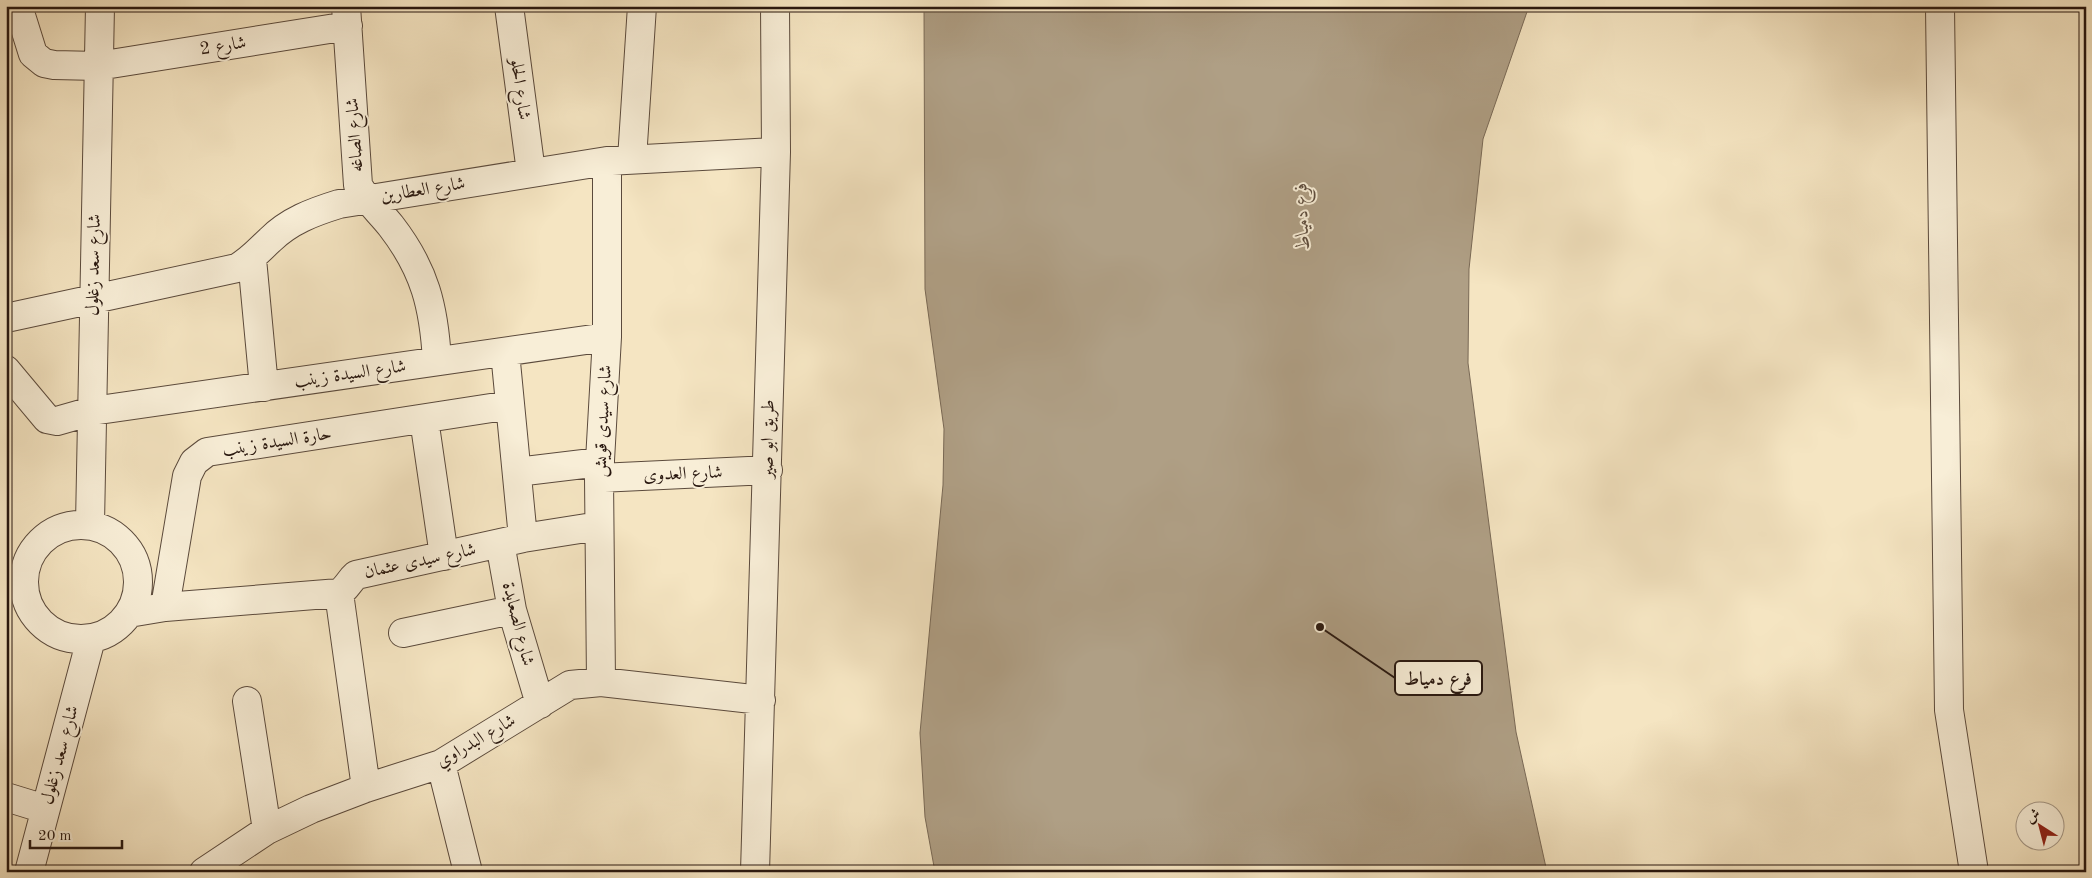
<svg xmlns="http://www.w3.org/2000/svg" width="2092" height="878" viewBox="0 0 2092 878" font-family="'Old Standard TT',Amiri,serif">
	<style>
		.water { fill: #af9f85; stroke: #796956 }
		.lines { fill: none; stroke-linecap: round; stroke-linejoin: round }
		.minor-casing { stroke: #5b4a3c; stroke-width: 30 }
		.minor { stroke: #f8eed7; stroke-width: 28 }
		.labels { text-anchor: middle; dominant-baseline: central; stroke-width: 4; stroke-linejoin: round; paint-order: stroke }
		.street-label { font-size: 18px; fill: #28170f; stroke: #f8eed7 }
		.water-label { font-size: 19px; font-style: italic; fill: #5e4d3e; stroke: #f8eed7 }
		.leader { fill: none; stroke: #28170f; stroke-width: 2 }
		.callout-dot { fill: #28170f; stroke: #f8eed7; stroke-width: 2 }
		.callout { fill: #f8eed7; stroke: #28170f; stroke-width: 2 }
		.callout-label { font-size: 19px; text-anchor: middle; font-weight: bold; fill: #28170f }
	</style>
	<rect width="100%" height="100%" fill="#f5e5c2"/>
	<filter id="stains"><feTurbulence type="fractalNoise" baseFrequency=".004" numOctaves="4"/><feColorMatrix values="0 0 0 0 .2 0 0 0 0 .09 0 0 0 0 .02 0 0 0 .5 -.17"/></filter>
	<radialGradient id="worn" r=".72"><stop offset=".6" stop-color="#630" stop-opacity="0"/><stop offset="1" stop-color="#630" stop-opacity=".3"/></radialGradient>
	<!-- water -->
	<path class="water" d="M924,6H1529L1483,139L1469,269L1468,363L1516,732L1547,872H935L925,817L920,733L943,485L944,429L925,289Z"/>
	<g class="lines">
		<!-- minor casing -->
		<g class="minor-casing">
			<path id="minor" d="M18,6L33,54L44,63L54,65L98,66L348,26
				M346,6L358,185C367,201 380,212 391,226C425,270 434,307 437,361
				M509,6L531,172
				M1940,7L1949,710L1974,872
				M632,159L642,6
				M252,259L264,387
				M6,318L237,268C252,259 258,251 270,240C289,221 313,212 339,204L607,161L776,152
				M505,352L523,538
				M6,370L47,419L57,421L92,411L607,337
				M424,419L444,556
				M517,472L600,462
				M599,478L768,470
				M90,524L100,6
				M24 582a57 57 0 1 1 114 0a57 57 0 1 1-114 0Z
				M500,543L512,610L540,704
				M339,593L366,788
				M165,607L187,476L194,462L207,452L510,405
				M129,613L165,607L339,593C347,588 349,581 356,575L523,538L599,526
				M403,633L512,610
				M601,682L599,478L607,337V161
				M247,701L267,830
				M441,764L468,872
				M6,797L45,809
				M29,872L91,639
				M204,872L267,830L311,809L366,788L441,764L570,685L601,682L761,700
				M755,872L776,152L775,6"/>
		</g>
		<!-- minor -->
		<use href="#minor" class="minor"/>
	</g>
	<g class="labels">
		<!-- street labels -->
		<g class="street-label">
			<text transform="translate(223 46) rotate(-9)">شارع 2</text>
			<text transform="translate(520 89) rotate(82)">شارع الحلو</text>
			<text transform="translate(355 135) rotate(-94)">شارع الصاغه</text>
			<text transform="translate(423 190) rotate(-9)">شارع العطارين</text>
			<text transform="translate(94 265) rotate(-89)">شارع سعد زغلول</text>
			<text transform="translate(350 374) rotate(-8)">شارع السيدة زينب</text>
			<text transform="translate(603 421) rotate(-87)">شارع سيدى قويش</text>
			<text transform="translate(768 439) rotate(-89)">طريق ابو صير</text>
			<text transform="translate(277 442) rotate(-9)">حارة السيدة زينب</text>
			<text transform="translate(683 474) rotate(-2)">شارع العدوى</text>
			<text transform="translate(420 561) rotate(-12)">شارع سيدى عثمان</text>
			<text transform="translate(518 624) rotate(76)">شارع الصعايدة</text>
			<text transform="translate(476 741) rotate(-30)">شارع البدراوي</text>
			<text transform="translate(60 755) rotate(-75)">شارع سعد زغلول</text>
		</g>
		<!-- water labels -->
		<g class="water-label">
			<text transform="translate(1303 216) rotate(-92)">فرع دمياط</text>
		</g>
	</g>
	<!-- callouts -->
	<path class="leader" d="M1320 627L1395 678"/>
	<circle class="callout-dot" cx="1320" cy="627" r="5"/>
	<rect class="callout" x="1395" y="661" width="87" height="34" rx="5"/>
	<g class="callout-label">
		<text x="1438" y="685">فرع دمياط</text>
	</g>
	<!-- margin -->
	<rect width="2092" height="878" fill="none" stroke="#f5e5c2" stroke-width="25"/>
	<rect x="8" y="8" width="2077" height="863" fill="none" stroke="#28170f" stroke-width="2.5"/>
	<rect x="12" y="12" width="2067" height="853" fill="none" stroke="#28170f"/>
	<!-- north arrow -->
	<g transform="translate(2040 826) rotate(324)"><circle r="24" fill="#f8eed7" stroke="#a59887"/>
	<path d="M0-4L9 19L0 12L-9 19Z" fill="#8f2418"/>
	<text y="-8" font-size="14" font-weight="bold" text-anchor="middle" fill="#28170f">ش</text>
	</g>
	<!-- scale -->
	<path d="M30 840v8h92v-8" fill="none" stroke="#28170f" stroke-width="2.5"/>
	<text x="38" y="840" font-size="15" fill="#28170f" stroke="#f8eed7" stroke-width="4" paint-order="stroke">20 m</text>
	<rect width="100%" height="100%" filter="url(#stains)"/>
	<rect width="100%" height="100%" fill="url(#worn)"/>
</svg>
